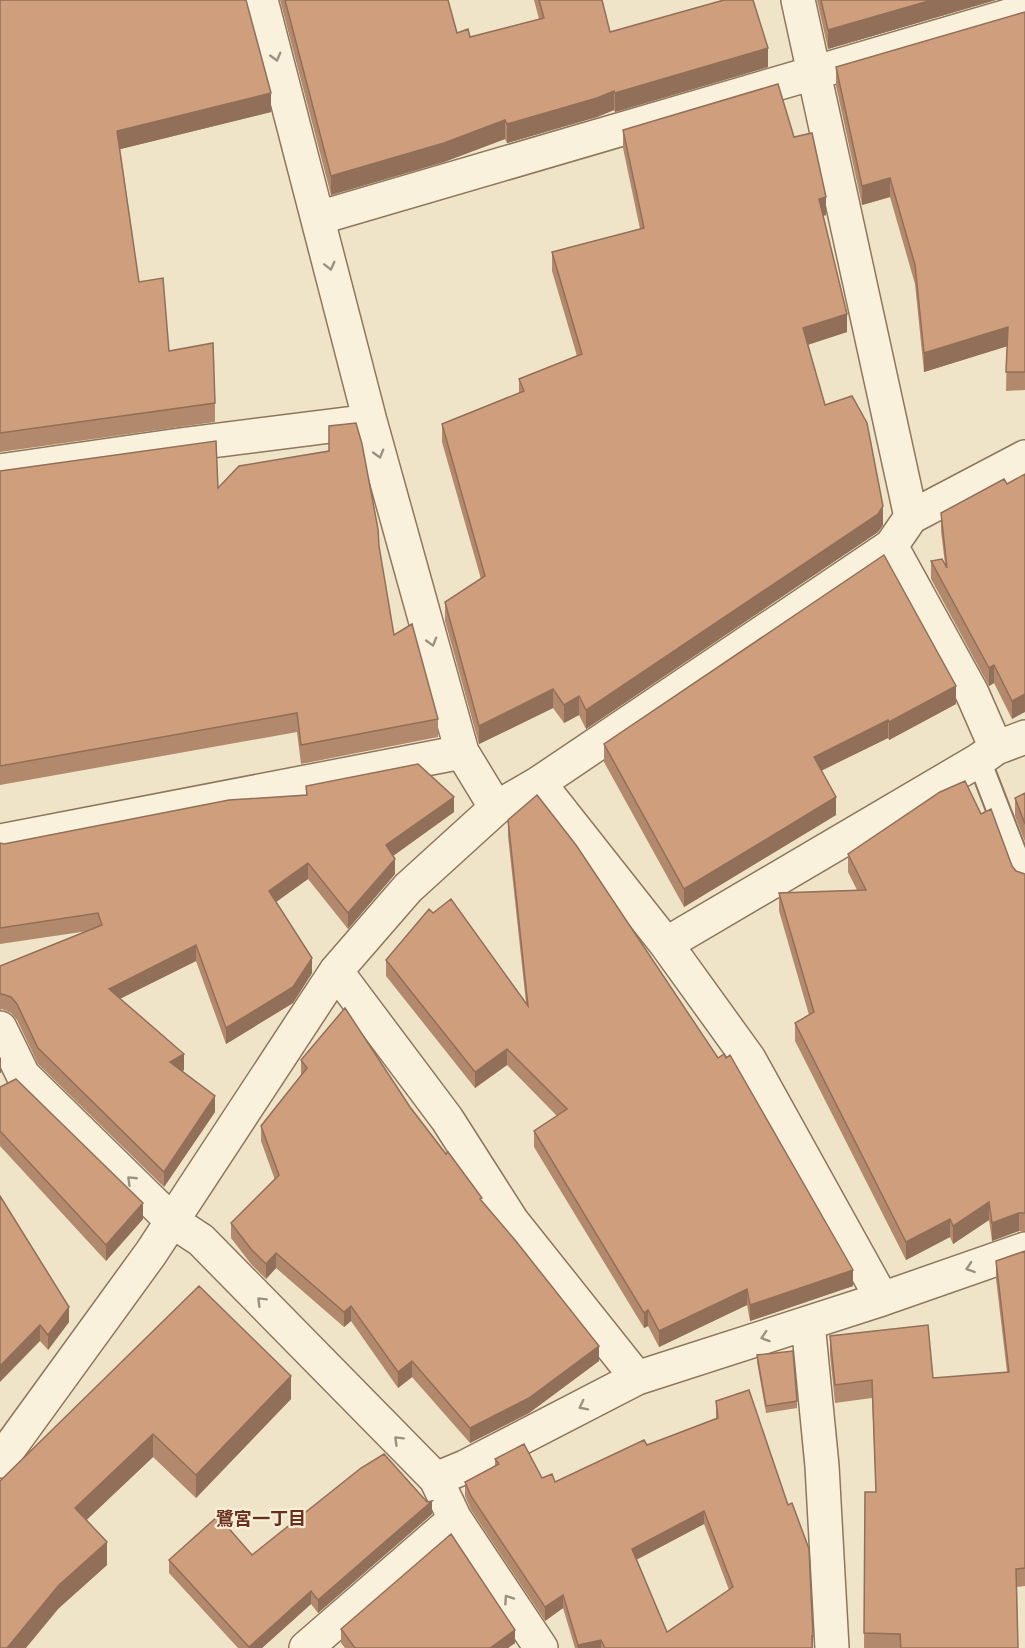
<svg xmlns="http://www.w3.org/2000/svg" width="1025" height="1648" viewBox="0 0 1025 1648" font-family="'Source Serif 4','Noto Sans JP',serif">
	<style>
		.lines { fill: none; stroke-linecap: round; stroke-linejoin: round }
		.service-casing { stroke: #8d765c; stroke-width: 26 }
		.minor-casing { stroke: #8d765c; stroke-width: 36 }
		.service { stroke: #faf1dc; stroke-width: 22 }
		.minor { stroke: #faf1dc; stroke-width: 33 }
		.wall { fill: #b2896c; fill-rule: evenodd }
		.shaded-wall { fill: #916f58 }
		.building { fill: #cf9f7d; stroke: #916f58; stroke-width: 1.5; fill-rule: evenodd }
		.oneway { stroke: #9c907e }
		.labels { text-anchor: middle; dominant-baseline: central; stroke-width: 4.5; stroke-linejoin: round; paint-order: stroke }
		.neighbourhood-label { font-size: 18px; font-weight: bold; fill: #6b2e1e; stroke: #f7eed8 }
	</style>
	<rect width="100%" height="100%" fill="#f0e4c8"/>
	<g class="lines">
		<!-- service casing -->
		<g class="service-casing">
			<path id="service" d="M979,760L1025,879"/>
		</g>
		<!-- minor casing -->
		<g class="minor-casing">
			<path id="minor" d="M261,0L370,421L462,752L496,808
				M798,0L911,517
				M318,218L1025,11
				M0,471L180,445L370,421
				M891,546L972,693L996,748
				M539,783L666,944L749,1059L882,1299
				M0,841L462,752
				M666,944L979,760L996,748L1025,737
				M336,971L447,1119L512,1221L637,1378
				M0,1028L23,1075L172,1221L201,1240L436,1479L455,1519L541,1648
				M808,1323L822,1466L832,1648
				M0,1461L151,1253L336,971L408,888L496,808L539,783L891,546L911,517L1025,457
				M436,1479L465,1467L637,1378L882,1299L1025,1249
				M306,1648L455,1519"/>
		</g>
		<!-- service -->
		<use href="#service" class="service"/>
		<!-- minor -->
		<use href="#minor" class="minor"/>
	</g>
	<!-- wall -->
	<path class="wall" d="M0,0L271,112L120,149L139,282L169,351L215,403V422L0,452Z
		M280,0H448L457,33L470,37L539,19L534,0H602L610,32L768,67L615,112L614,110L597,117L507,143L505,139L444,162L331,195Z
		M817,0H996L828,49Z
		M1025,12V390L1006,391L1007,346L924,372L915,284L890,197L862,205L836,86V67Z
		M623,130L794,137L826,215L823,216L847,332L808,345L825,405L883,525L878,532L586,729L579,715L564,723L553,708L479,744L445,621V602L481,579L442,442V424L519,393V379L577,356L552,271V252L640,229L623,148Z
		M0,471L218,488L379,546L394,635L438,719V737L301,764L297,732L0,785Z
		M1025,474L1012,719L994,683L989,686L931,579V561L945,564L941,531V513L1007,484Z
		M956,704L889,740L888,738L821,771L836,815L684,907L604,762V744Z
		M306,786L454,812L393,856L395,874L348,929L308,879L276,902L312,973L293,1003L226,1044L196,961L120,999L184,1070L182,1071L215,1112L164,1187L38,1064L17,1020L11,1013L2,1009L0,1010V966L88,931L0,944V843L4,844L306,795Z
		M1025,793V842L1015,816V798Z
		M981,814L1016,871L1025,874V1231H1019L992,1241L989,1220L953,1244L950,1237L906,1260L795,1041V1023L809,1015L779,911V893L857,890L848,872V854Z
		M508,820L853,1286L750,1321L747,1305L659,1347L648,1326L644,1328L534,1147V1131L557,1116L507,1065L475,1088L386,976V960L433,913L526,1003L508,836Z
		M301,1060L410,1107L482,1201L599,1361L529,1413L470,1443L412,1377L398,1388L351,1321L344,1327L276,1268L266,1279L251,1264L231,1238V1223L275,1180L261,1141V1126L301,1076Z
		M0,1087L143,1219L106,1261L0,1146Z
		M0,1196L69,1322L48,1350L40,1341Z
		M1025,1251V1586L1017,1587L1018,1648H864L865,1492H876L872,1398L835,1403L830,1354V1336L933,1378L1007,1372L996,1279V1261Z
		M199,1286L291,1399L196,1498L153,1457L86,1520L107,1565L59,1608L0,1648Z
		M757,1355L797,1401V1408L766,1413L757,1362Z
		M716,1401L813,1636V1648H575L563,1608L545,1621L471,1510L465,1496V1482L495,1466V1459L555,1482L716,1418ZM704,1524L729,1590L667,1632L636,1560Z
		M432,1514L318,1613L311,1604L262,1648H238L169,1573V1560L252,1555Z
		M341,1629L515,1643L508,1648H345L341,1643Z"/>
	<!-- shaded-wall -->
	<path class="shaded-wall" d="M932,0H996L828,49V30Z
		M768,48V67L615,112V93Z
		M614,91V110L597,117L507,143V124Z
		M271,93V112L117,150V131Z
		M505,120V139L444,162L331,195V176Z
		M890,178V197L862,205V186Z
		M826,197V215L819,217V199Z
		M847,314V332L803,346V328Z
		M1008,327V346L924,372V353Z
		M883,506V525L878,532L586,729V710Z
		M994,665V683L989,686V668Z
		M956,686V704L889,740V722Z
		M553,689V708L479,744V726Z
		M1025,694V712L1012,719V701Z
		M579,696V715L564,723V705Z
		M888,720V738L814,774V757Z
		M454,797V812L386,861V845Z
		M836,797V815L684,907V889Z
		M395,859V874L348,929V913Z
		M308,863V879L269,907V891Z
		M196,945V961L109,1004V989Z
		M312,958V973L293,1003L226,1044V1028Z
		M507,1049V1065L475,1088V1072Z
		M184,1054V1070L170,1078V1062Z
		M1,1057V1073H0V1058Z
		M215,1096V1112L164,1187V1172Z
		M989,1202V1220L953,1244V1226Z
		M143,1203V1219L106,1261V1245Z
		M1019,1213V1231L992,1241V1223Z
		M950,1219V1237L906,1260V1242Z
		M276,1253V1268L266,1279V1264Z
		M853,1270V1286L750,1321V1305Z
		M747,1289V1305L659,1347V1331Z
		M351,1306V1321L344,1327V1312Z
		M69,1307V1322L48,1350V1335Z
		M648,1310V1326L644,1328V1313Z
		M40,1325V1341L0,1382V1366Z
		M599,1346V1361L529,1413L470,1443V1428Z
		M412,1361V1377L398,1388V1372Z
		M291,1376V1399L196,1498V1475Z
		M153,1434V1457L75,1531V1508Z
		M432,1501V1514L318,1613V1600Z
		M704,1511V1524L632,1562V1549Z
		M107,1542V1565L59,1608L26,1648H7L59,1585Z
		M311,1591V1604L262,1648H249V1647Z
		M563,1595V1608L545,1621V1607Z
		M515,1630V1643L508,1648H490Z
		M601,1640V1648H578V1645Z"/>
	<!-- building -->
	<path class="building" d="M0,0H246L271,93L117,131L139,282L163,278L169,351L213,343L215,403L0,433Z
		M285,0H448L457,33L468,29L470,37L544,18L539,0H602L610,32L724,0H753L768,48L615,93L614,91L597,98L507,124L505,120L444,143L331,176Z
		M821,0H932L828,30Z
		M1025,12V372H1006L1008,327L924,353L915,265L890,178L862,186L836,67Z
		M778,84L794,137L812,133L826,197L819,199L847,314L803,328L825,405L852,396L867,423L883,506L878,514L586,710L579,696L564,705L553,689L479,726L445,602L485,576L442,424L524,391L519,379L582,354L552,252L644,228L623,130Z
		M356,423L362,444L378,529L379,546L394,635L412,624L438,719L301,745L297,713L0,766V471L216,441L218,488L239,466L329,451V426Z
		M1025,474V694L1012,701L994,665L989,668L931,561L942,559L947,568L941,513L1004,479L1007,484Z
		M884,555L956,686L889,722L888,720L814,757L836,797L684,889L604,744Z
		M418,764L454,797L386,845L395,859L348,913L308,863L269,891L312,958L293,987L226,1028L196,945L109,989L184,1054L170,1062L215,1096L164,1172L38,1048L17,1004L11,997L2,994H0V966L102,925L98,913L0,928V843L4,844L229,800L307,795L306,786Z
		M965,781L981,814L991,809L1012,866L1016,871L1025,874V1213H1019L992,1223L989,1202L953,1226L950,1219L906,1242L795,1023L814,1012L779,893L866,890L848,854L940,792Z
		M1025,793V824L1015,798Z
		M537,795L576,845L718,1058L724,1054L726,1058L730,1055L853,1270L750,1305L747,1289L659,1331L648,1310L644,1313L534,1131L567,1109L507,1049L475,1072L386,960L429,909L433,913L451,899L528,1006L508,820Z
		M345,1008L410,1107L446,1154L448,1152L482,1198L480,1199L515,1240L599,1346L529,1398L470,1428L412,1361L398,1372L351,1306L344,1312L276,1253L266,1264L251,1249L231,1223L279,1175L261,1126L307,1068L301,1060Z
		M16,1079L143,1203L106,1245L0,1131V1087Z
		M0,1196L69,1307L48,1335L40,1325L0,1366Z
		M1025,1251V1568L1016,1569L1018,1648H901L900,1634L864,1633L865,1492H876L872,1380L835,1385L830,1336L928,1325L933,1378L1009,1372L996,1261Z
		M199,1286L291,1376L196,1475L153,1434L75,1508L107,1542L59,1585L7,1648H0V1481Z
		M793,1351L797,1401L766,1406L757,1355Z
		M749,1390L788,1505L792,1503L809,1549L813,1636H812V1648H605L601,1640L578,1645L563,1595L545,1607L471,1496L465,1482L499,1464L495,1459L524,1444L542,1478L552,1474L555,1482L644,1440L647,1445L718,1418L716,1401ZM704,1511L733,1587L667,1632L632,1549Z
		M384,1454L427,1502L432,1501L318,1600L311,1591L249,1647L169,1560L218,1516L252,1555L361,1468Z
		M451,1534L515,1630L490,1648H355L341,1629Z"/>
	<!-- one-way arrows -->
	<defs><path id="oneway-chevron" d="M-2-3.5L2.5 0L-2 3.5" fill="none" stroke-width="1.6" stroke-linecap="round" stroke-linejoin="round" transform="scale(1.5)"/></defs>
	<g class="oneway">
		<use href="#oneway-chevron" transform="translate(276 57) rotate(75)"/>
		<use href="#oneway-chevron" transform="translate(330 266) rotate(76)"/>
		<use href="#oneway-chevron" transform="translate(379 454) rotate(74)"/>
		<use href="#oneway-chevron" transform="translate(432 642) rotate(74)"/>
		<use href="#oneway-chevron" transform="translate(131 1180) rotate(-136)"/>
		<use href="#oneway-chevron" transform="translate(970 1268) rotate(161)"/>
		<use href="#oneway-chevron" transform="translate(261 1301) rotate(-135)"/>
		<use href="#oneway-chevron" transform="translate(765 1337) rotate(162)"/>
		<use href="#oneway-chevron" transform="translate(583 1406) rotate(153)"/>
		<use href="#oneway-chevron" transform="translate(398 1440) rotate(-135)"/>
		<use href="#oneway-chevron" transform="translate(508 1599) rotate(-124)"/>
	</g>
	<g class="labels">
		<!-- neighbourhood labels -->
		<g class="neighbourhood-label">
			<text x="261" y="1518">鷺宮一丁目</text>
		</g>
	</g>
</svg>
